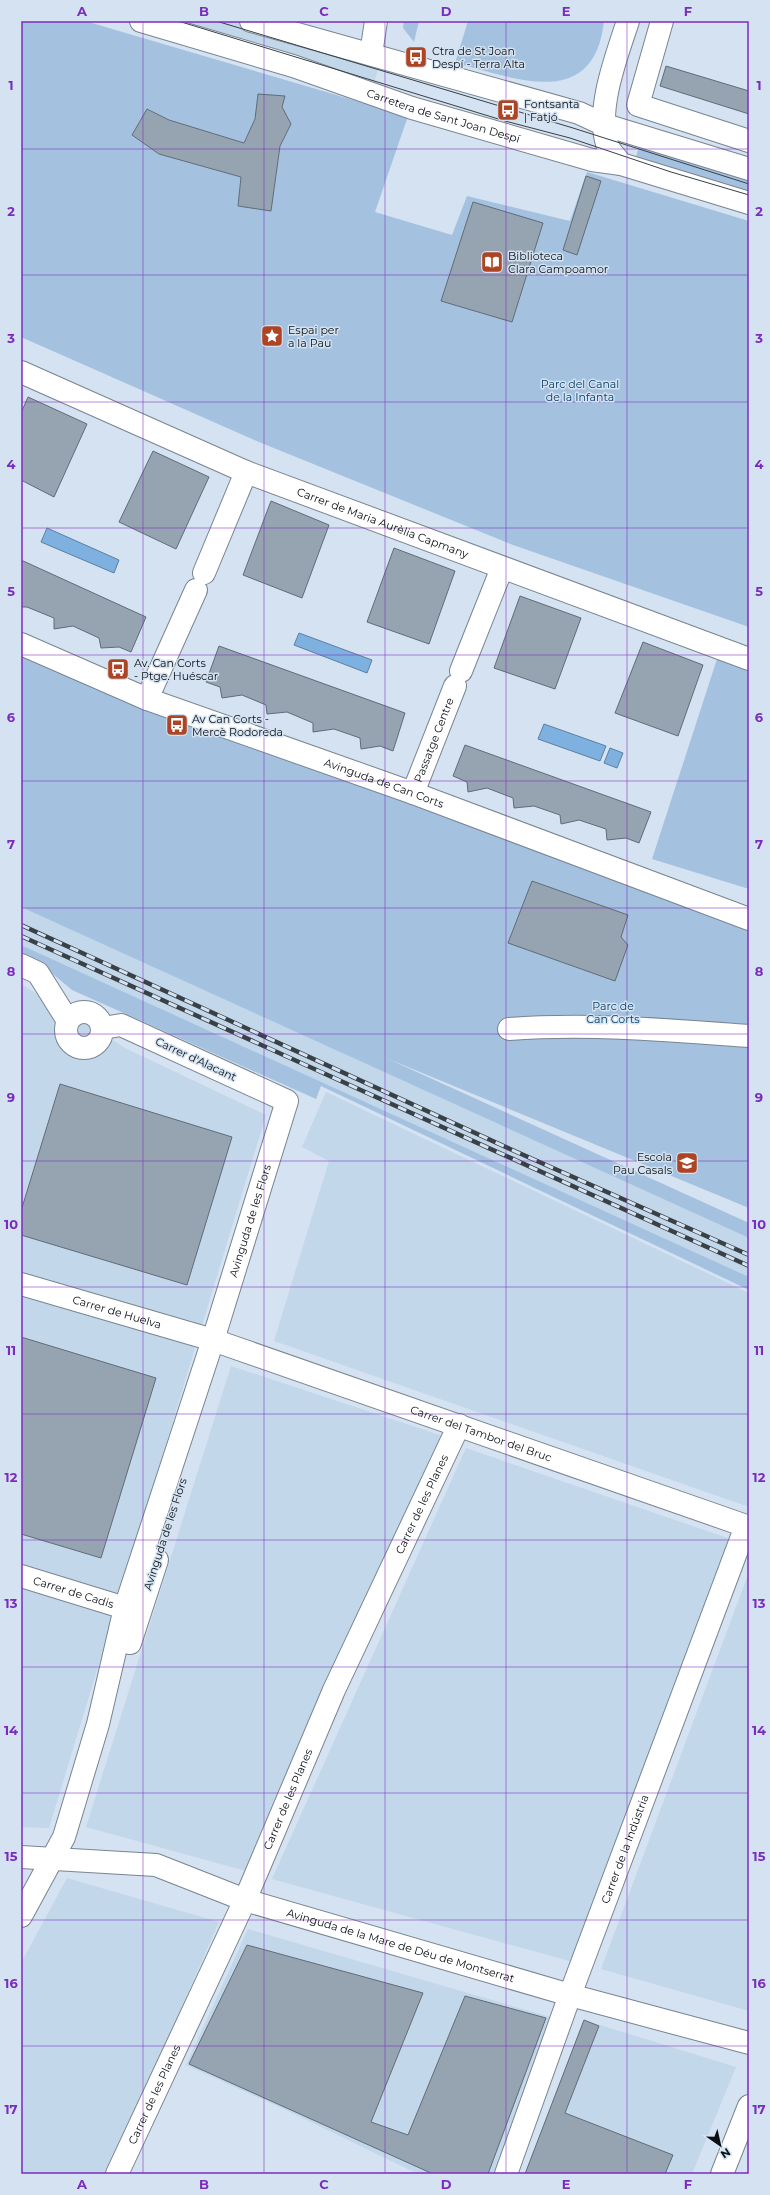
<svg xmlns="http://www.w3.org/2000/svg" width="770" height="2195" viewBox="0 0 770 2195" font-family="Montserrat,sans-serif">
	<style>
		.built { fill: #c3d7ea }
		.green { fill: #a4c2df; fill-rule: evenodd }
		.water { fill: #7eb0e0; stroke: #5b80a2 }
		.building { fill: #96a3b1; stroke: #606c78 }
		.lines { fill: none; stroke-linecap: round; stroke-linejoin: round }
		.minor-casing { stroke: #788592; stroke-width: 24 }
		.minor { stroke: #fff; stroke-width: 22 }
		.tram { stroke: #394046; stroke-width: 1 }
		.rail-casing { stroke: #394046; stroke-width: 4.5 }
		.rail { stroke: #d4e2f1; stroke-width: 3; stroke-dasharray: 9; stroke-linecap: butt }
		.grid { fill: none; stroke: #7b2cbf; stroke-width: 1; stroke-opacity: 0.55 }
		.labels { text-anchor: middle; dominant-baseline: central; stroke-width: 3; stroke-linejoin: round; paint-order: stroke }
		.poi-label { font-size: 11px; fill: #0a0f13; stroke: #d4e2f1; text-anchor: start }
		.street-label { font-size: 11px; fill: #0a0f13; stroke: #d4e2f1 }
		.park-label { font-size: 11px; fill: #033f6b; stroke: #d4e2f1 }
		.neatline { fill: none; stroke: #7b2cbf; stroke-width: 1.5 }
		.grid-label { font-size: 13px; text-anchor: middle; font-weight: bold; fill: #7b2cbf }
	</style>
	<rect width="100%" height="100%" fill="#d4e2f1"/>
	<!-- built -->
	<path class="built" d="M156,21H239L380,63L373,86Z
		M21,907L749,1238V1277L21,945Z
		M21,984L127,1049L266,1115L49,1828L21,1827Z
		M326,1092L749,1293V1507L274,1341L329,1161L302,1147Z
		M231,1366L443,1436L246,1871L86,1827Z
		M466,1448L733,1540L573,1962L272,1879Z
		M749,1572V2011L601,1969Z
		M67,1878L219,1922L108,2174H21V1963Z
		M248,1929L550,2017L495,2174H418L284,2109L186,2065Z
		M584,2020L736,2067L692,2174H525Z"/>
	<!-- green -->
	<path class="green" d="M21,21H85L408,116L375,212L452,235L467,196L570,221L587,172L749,221V627L513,545L259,442L21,337ZM258,95L285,96L276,125L288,119L291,124L280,146L271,210L238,206L241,177L159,154L132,135L148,109L169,120L244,143L255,119Z
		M404,21H419L414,42L403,28Z
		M468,21H604C594,112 515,78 455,63Z
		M640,143L749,176V198L634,164Z
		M21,637L749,928V1208L386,1058L749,1223V1238L21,907Z
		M729,652L749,660V889L652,859L717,659Z
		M21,945L749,1277V1290L321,1086L316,1099L72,990L42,965L21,956Z"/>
	<!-- water -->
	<path class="water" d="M47,528L119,560L114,573L41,542Z
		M299,633L372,660L367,673L294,645Z
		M544,724L606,746L600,761L538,739Z
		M610,748L623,753L617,768L604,763Z"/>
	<!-- building -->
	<path class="building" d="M666,66L749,91V114L660,86Z
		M258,94L285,96L282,107L291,124L280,146L271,211L238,206L241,177L159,154L132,135L147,109L169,120L244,143L255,119Z
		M586,176L601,181L577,255L563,250Z
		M473,202L543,223L512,322L441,301Z
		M28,397L87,424L54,497L21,480V413Z
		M153,451L209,477L176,549L119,522Z
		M271,501L329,525L302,598L243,575Z
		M394,548L455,571L429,644L367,622Z
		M21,560L146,617L131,652L119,647L101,648L99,638L73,626L54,629V618L27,607H21Z
		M520,596L581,618L555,689L494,668Z
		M643,642L703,665L678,736L615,713Z
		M219,646L405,713L393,751L380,746L361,749L360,738L334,729L313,732V723L287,712L267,714L266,705L242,695L222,698L220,687L206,682Z
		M465,745L651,812L639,843L626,838L607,840L606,829L579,820L561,824L560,815L534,806L514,808L513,798L487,788L468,792L467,782L453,776Z
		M532,881L628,915L621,937L628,945L615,981L508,943Z
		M60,1084L232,1137L187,1285L21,1235V1211Z
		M21,1337L156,1378L101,1558L21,1534Z
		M247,1945L423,1993L371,2122L408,2135L465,1996L546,2018L488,2174H433L189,2064Z
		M584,2020L599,2026L565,2113L673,2155L665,2174H525Z"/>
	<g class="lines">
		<!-- minor casing -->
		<g class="minor-casing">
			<g id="minor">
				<path id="s1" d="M141,21L293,66L412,108L592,160L621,164L749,203"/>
				<path d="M251,21L579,113L605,125L749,169"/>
				<path d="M662,21L638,105L749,141"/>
				<path d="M371,54L376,21"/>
				<path d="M621,164C617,158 609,151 607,144C596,108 617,55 628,21"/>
				<path id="s2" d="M21,372L246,472L749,659"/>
				<path d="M204,573L246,472"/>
				<path id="s3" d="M21,644L147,699L413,793L749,919"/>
				<path d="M461,671L502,568"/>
				<path d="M147,699L196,590"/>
				<path id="s4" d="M413,793L455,686"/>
				<path d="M21,965L38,973L68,1021"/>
				<circle cx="84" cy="1030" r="18"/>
				<path d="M509,1029C589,1023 669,1030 749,1036"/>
				<path id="s5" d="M21,1284L213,1340L749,1527"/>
				<path id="s6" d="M21,1576L125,1608"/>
				<path d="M130,1643L157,1560"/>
				<path id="s7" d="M21,1857L156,1865L245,1900L570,1995L749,2043"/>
				<path id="s8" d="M21,1916L64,1837L98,1724L125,1608L213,1340L287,1101L121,1025L103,1028"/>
				<path id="s9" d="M117,2174L245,1900L334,1690L459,1425"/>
				<path id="s10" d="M506,2174L570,1995L746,1526"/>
				<path d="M722,2174L749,2106"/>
			</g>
		</g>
		<!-- minor -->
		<use href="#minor" class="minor"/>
		<!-- tram -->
		<path class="tram" d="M178,21L505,121L570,138L671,172L749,195
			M216,21L573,128L749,184"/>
		<!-- rail casing -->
		<g class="rail-casing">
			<path id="rail" d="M21,925L510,1149L749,1255
				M21,936L749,1266"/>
		</g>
		<!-- rail -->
		<use href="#rail" class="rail"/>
	</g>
	<!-- grid -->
	<path class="grid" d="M143,21V2174M264,21V2174M385,21V2174M506,21V2174M627,21V2174M21,149H749M21,275H749M21,402H749M21,528H749M21,655H749M21,781H749M21,908H749M21,1034H749M21,1161H749M21,1287H749M21,1414H749M21,1540H749M21,1667H749M21,1793H749M21,1920H749M21,2046H749"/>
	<!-- icons -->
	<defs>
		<g id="bus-square" transform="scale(1.15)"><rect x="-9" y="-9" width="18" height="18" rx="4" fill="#ad4524" stroke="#d4e2f1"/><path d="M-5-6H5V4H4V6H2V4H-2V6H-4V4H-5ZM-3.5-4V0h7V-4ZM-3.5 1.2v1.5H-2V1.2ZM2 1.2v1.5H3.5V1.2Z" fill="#fff"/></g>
		<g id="library-square" transform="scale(1.15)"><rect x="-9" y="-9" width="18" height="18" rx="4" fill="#ad4524" stroke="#d4e2f1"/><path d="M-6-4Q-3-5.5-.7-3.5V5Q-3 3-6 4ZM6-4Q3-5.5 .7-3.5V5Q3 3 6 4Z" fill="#fff"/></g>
		<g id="sight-square" transform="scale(1.15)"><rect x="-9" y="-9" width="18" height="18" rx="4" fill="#ad4524" stroke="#d4e2f1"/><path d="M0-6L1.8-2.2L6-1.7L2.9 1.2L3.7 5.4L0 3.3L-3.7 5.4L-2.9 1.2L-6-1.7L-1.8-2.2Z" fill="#fff"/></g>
		<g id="school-square" transform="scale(1.15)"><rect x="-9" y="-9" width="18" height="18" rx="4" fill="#ad4524" stroke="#d4e2f1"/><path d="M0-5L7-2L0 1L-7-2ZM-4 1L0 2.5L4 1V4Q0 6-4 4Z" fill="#fff"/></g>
	</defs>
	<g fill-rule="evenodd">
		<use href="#bus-square" x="416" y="57"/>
		<use href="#bus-square" x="508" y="110"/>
		<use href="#library-square" x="492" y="262"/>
		<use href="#sight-square" x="272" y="336"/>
		<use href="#bus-square" x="118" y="669"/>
		<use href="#bus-square" x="177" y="725"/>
		<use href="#school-square" x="687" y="1163"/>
	</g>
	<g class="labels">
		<!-- poi labels -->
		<g class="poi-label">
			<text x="432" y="51">Ctra de St Joan<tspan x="432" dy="13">Despí - Terra Alta</tspan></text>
			<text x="524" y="104">Fontsanta<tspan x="524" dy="13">| Fatjó</tspan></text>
			<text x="508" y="256">Biblioteca<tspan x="508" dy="13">Clara Campoamor</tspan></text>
			<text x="288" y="330">Espai per<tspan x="288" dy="13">a la Pau</tspan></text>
			<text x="134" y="663">Av. Can Corts<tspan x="134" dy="13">- Ptge. Huéscar</tspan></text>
			<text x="192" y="719">Av Can Corts -<tspan x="192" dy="13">Mercè Rodoreda</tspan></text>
			<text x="672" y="1157" text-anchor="end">Escola<tspan x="672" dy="13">Pau Casals</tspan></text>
		</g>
		<!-- street labels -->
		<g class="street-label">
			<text stroke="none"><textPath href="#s1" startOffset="317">Carretera de Sant Joan Despí</textPath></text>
			<text stroke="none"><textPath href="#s2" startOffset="392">Carrer de Maria Aurèlia Capmany</textPath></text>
			<text stroke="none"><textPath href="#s4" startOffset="57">Passatge Centre</textPath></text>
			<text stroke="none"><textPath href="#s3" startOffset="389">Avinguda de Can Corts</textPath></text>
			<text transform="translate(196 1059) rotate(25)">Carrer d'Alacant</text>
			<text stroke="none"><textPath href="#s8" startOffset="734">Avinguda de les Flors</textPath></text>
			<text stroke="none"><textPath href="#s5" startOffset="100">Carrer de Huelva</textPath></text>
			<text stroke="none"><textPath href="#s5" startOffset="484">Carrer del Tambor del Bruc</textPath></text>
			<text stroke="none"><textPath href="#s9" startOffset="736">Carrer de les Planes</textPath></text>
			<text transform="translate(165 1534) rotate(-72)">Avinguda de les Flors</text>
			<text stroke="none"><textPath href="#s6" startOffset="55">Carrer de Cadis</textPath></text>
			<text stroke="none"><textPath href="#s9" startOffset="412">Carrer de les Planes</textPath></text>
			<text stroke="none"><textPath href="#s10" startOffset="346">Carrer de la Indústria</textPath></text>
			<text stroke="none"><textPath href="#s7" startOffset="393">Avinguda de la Mare de Déu de Montserrat</textPath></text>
			<text stroke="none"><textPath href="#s9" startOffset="88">Carrer de les Planes</textPath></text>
		</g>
		<!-- park labels -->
		<g class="park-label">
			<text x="580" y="384">Parc del Canal<tspan x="580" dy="13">de la Infanta</tspan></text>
			<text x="613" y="1006">Parc de<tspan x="613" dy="13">Can Corts</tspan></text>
		</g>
	</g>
	<!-- border -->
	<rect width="770" height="2195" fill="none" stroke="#d4e2f1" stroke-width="44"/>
	<!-- north arrow -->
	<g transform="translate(720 2145) rotate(146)" stroke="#d4e2f1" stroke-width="3" paint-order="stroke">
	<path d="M0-3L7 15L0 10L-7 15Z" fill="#0a0f13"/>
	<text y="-6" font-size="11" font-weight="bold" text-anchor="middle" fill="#0a0f13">N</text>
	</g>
	<rect x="22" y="22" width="726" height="2151" class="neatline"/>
	<g class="grid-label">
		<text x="82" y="16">A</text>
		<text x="204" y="16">B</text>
		<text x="324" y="16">C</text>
		<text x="446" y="16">D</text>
		<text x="566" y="16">E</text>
		<text x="688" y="16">F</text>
		<text x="11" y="90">1</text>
		<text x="759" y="90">1</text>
		<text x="11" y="216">2</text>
		<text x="759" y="216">2</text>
		<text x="11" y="343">3</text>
		<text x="759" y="343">3</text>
		<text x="11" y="469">4</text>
		<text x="759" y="469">4</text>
		<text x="11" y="596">5</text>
		<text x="759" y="596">5</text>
		<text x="11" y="722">6</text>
		<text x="759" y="722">6</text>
		<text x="11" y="849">7</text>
		<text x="759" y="849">7</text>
		<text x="11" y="976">8</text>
		<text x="759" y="976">8</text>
		<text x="11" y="1102">9</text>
		<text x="759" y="1102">9</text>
		<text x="11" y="1229">10</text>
		<text x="759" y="1229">10</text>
		<text x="11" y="1355">11</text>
		<text x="759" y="1355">11</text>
		<text x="11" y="1482">12</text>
		<text x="759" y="1482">12</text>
		<text x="11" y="1608">13</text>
		<text x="759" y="1608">13</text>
		<text x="11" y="1735">14</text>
		<text x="759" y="1735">14</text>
		<text x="11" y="1861">15</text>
		<text x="759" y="1861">15</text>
		<text x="11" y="1988">16</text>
		<text x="759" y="1988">16</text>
		<text x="11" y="2114">17</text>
		<text x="759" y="2114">17</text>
		<text x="82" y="2189">A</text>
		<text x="204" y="2189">B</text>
		<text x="324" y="2189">C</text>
		<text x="446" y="2189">D</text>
		<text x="566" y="2189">E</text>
		<text x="688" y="2189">F</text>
	</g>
</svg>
